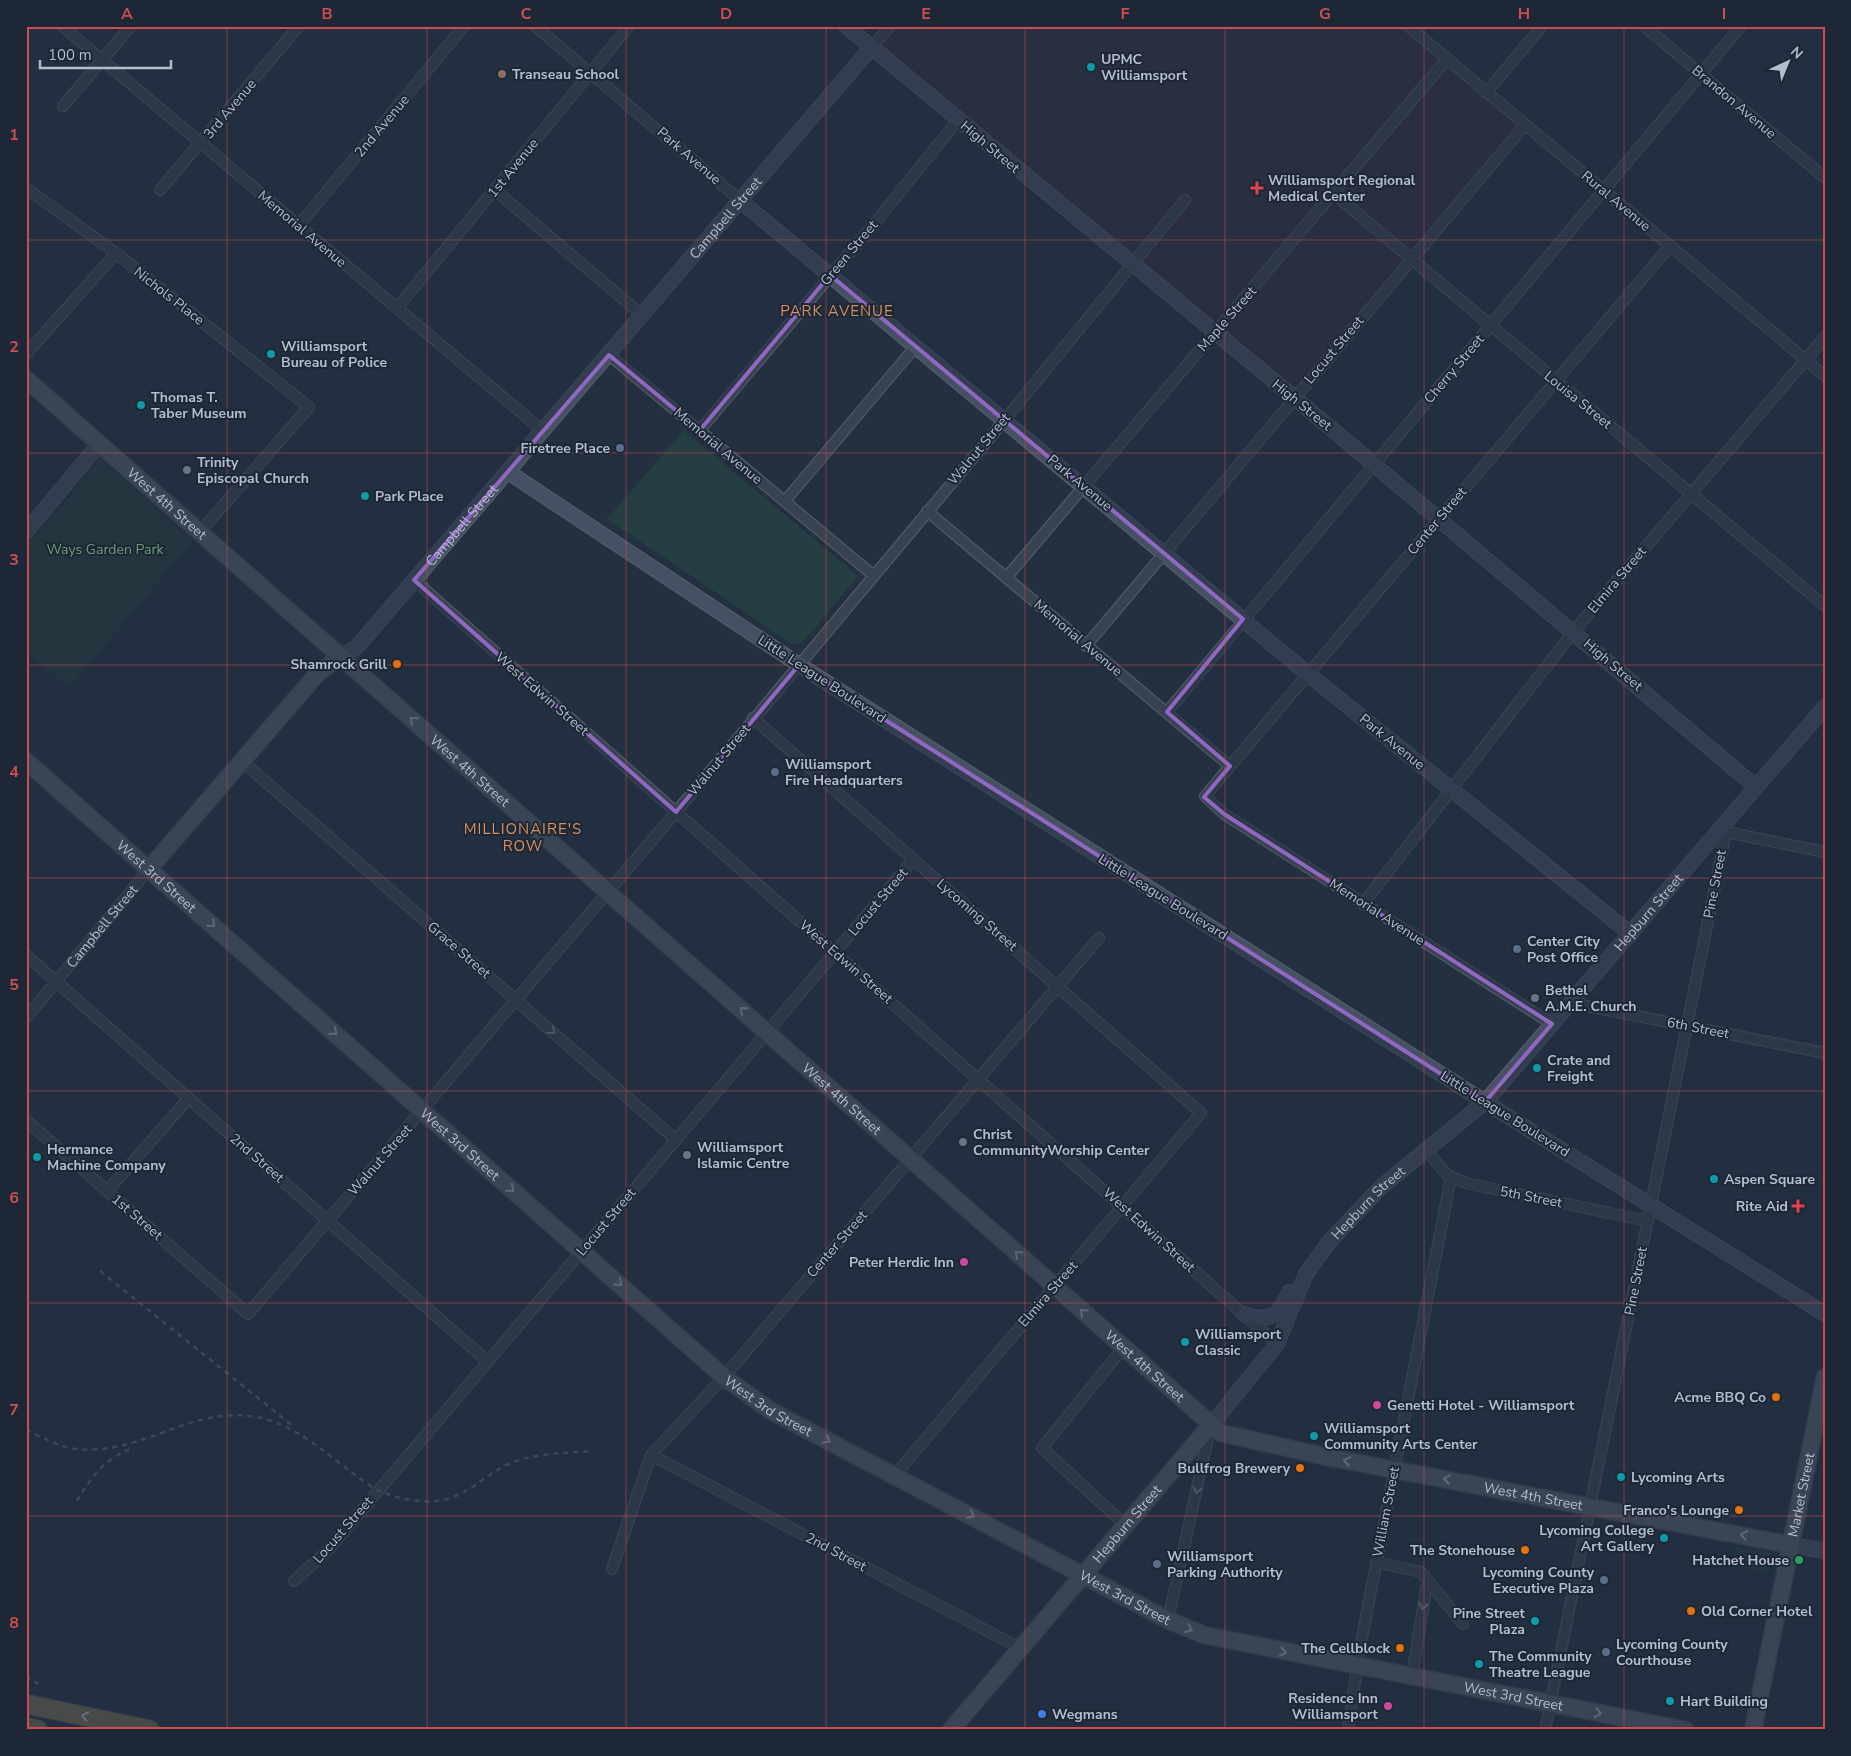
<svg xmlns="http://www.w3.org/2000/svg" width="1851" height="1756" viewBox="0 0 1851 1756" font-family="'Nunito Sans',sans-serif">
	<style>
		.medical { fill: #323040 }
		.green { fill: #253e41 }
		.lines { fill: none; stroke-linecap: round; stroke-linejoin: round }
		.street-casing { stroke: #56606d; stroke-width: 12 }
		.secondary-casing { stroke: #56606d; stroke-width: 16 }
		.primary-casing { stroke: #414b59; stroke-width: 19 }
		.highway-casing { stroke: #434d5a; stroke-width: 21 }
		.street { stroke: #384250; stroke-width: 10 }
		.secondary { stroke: #455163; stroke-width: 14 }
		.primary { stroke: #566170; stroke-width: 16 }
		.highway { stroke: #766854; stroke-width: 19 }
		.rail { stroke: #596677; stroke-width: 2.5; stroke-dasharray: 5 5; stroke-linecap: butt }
		.oneway { stroke: #a1abb8 }
		.oneway2 { stroke: #7c8693 }
		.oneway3 { stroke: #b1b9c4 }
		.marked { fill: none; stroke: #9266c3; stroke-width: 4; stroke-linejoin: round }
		.grid { fill: none; stroke: #ce4d50; stroke-width: 1; stroke-opacity: 0.55 }
		.culture-dot { fill: #0f9aa8; stroke: #1d2735; stroke-width: 2 }
		.education-dot { fill: #8d6e63; stroke: #1d2735; stroke-width: 2 }
		.health-dot { fill: #e0444e; stroke: #1d2735; stroke-width: 2 }
		.service-dot { fill: #5c6f8a; stroke: #1d2735; stroke-width: 2 }
		.worship-dot { fill: #6b7280; stroke: #1d2735; stroke-width: 2 }
		.food-dot { fill: #e8710a; stroke: #1d2735; stroke-width: 2 }
		.hotel-dot { fill: #d1479c; stroke: #1d2735; stroke-width: 2 }
		.leisure-dot { fill: #2e9e5b; stroke: #1d2735; stroke-width: 2 }
		.shop-dot { fill: #3f7fe0; stroke: #1d2735; stroke-width: 2 }
		.labels { text-anchor: middle; dominant-baseline: central; stroke-width: 4; stroke-linejoin: round; paint-order: stroke }
		.poi-label { font-size: 14px; font-weight: bold; fill: #b4bdca; stroke: #1d2735; text-anchor: start }
		.street-label { font-size: 14px; fill: #b4bdca; stroke: #1d2735 }
		.park-label { font-size: 14px; fill: #6a9c74; stroke: #1d2735 }
		.neighbourhood-label { font-size: 15px; letter-spacing: 1px; fill: #da9160; stroke: #1d2735 }
		.neatline { fill: none; stroke: #ce4d50; stroke-width: 2 }
		.grid-label { font-size: 16px; text-anchor: middle; font-weight: bold; fill: #ce4d50 }
	</style>
	<rect width="100%" height="100%" fill="#233040"/>
	<!-- medical -->
	<path class="medical" d="M894,26H1398L1520,126L1293,393L878,45Z"/>
	<!-- green -->
	<path class="green" d="M684,430L858,576L802,643L792,644L607,519Z
		M100,459L192,541L69,688L26,650V548Z
		M1736,1546L1771,1553L1768,1572L1733,1565Z"/>
	<g class="lines">
		<!-- street casing -->
		<g class="street-casing">
			<g id="street">
				<path d="M62,26L543,431"/>
				<path d="M535,26L742,202"/>
				<path d="M1408,26L1825,376"/>
				<path d="M1644,26L1825,178"/>
				<path d="M871,48L890,26"/>
				<path d="M1486,93L1542,26"/>
				<path d="M63,106L131,26"/>
				<path d="M26,188L116,253L309,407L200,532"/>
				<path d="M160,190L299,26"/>
				<path d="M495,190L643,316"/>
				<path d="M1333,193L1825,606"/>
				<path d="M299,225L464,26"/>
				<path d="M397,308L629,26"/>
				<path d="M26,354L116,253"/>
				<path d="M609,355L873,575"/>
				<path d="M700,430L874,224L958,120"/>
				<path d="M785,501L916,346"/>
				<path d="M927,511L1230,766"/>
				<path d="M1006,578L1447,59"/>
				<path d="M414,580L1277,1344"/>
				<path d="M1086,646L1525,125"/>
				<path d="M1167,712L1741,26"/>
				<path d="M753,718L1201,1113L895,1475"/>
				<path d="M242,761L676,1140"/>
				<path d="M1722,828L1726,832L1825,852"/>
				<path d="M1363,904L1573,632L1825,337"/>
				<path d="M26,955L487,1361"/>
				<path d="M1571,1003L1825,1053"/>
				<path id="s1" d="M26,1018L149,869"/>
				<path d="M1552,1024L1224,814L1205,796L1670,246"/>
				<path d="M26,1120L248,1314L676,812L993,434L1185,200"/>
				<path d="M1426,1150L1447,1175L1466,1183L1648,1221"/>
				<path d="M108,1190L189,1098"/>
				<path d="M1123,1348L1042,1448L1125,1525"/>
				<path d="M651,1455L1020,1648"/>
				<path d="M1376,1562L1421,1572L1463,1624"/>
				<path d="M612,1569L651,1455L724,1377L1099,938"/>
				<path d="M294,1581L329,1549L914,859"/>
				<path d="M1168,1620L1210,1429"/>
				<path d="M1412,1676L1426,1589L1432,1585"/>
				<path d="M1348,1730L1359,1653L1451,1177"/>
				<path d="M1545,1730L1726,832"/>
			</g>
		</g>
		<!-- secondary casing -->
		<g class="secondary-casing">
			<g id="secondary">
				<path d="M846,26L1333,430L1756,787"/>
				<path d="M742,202L1308,674L1631,934"/>
				<path d="M508,472L807,670L1485,1102L1825,1314"/>
				<path d="M26,532L99,444"/>
				<path id="s2" d="M341,656L356,648L871,48"/>
				<path d="M1244,1314C1269,1323 1279,1316 1289,1292"/>
				<path id="s3" d="M1211,1425L1277,1344L1306,1274L1329,1242L1381,1187L1485,1102L1825,707"/>
				<path d="M1791,1545L1825,1551"/>
			</g>
		</g>
		<!-- primary casing -->
		<g class="primary-casing">
			<g id="primary">
				<path id="s4" d="M26,379L1221,1433L1327,1457L1791,1545"/>
				<path id="s5" d="M26,761L724,1377L771,1411L1168,1620L1204,1635L1685,1730"/>
				<path d="M149,869L317,674L341,656"/>
				<path id="s6" d="M951,1730L1211,1425"/>
				<path id="s7" d="M1753,1730L1825,1377"/>
			</g>
		</g>
		<!-- highway casing -->
		<g class="highway-casing">
			<path id="highway" d="M26,1704L150,1730
				M26,1727L38,1730"/>
		</g>
		<!-- street -->
		<use href="#street" class="street"/>
		<!-- secondary -->
		<use href="#secondary" class="secondary"/>
		<!-- primary -->
		<use href="#primary" class="primary"/>
		<!-- highway -->
		<use href="#highway" class="highway"/>
		<!-- rail -->
		<path class="rail" d="M100,1271L294,1427
			M26,1430C42,1437 59,1447 76,1449C144,1456 192,1403 261,1418C303,1427 341,1468 377,1490C404,1501 433,1507 460,1494C478,1485 494,1470 513,1462C537,1453 568,1453 593,1451
			M77,1501C91,1477 104,1460 130,1449
			M26,1676L43,1687"/>
	</g>
	<!-- one-way arrows -->
	<defs><path id="oneway-chevron" d="M-2-3.5L2.5 0L-2 3.5" fill="none" stroke-width="1.6" stroke-linecap="round" stroke-linejoin="round" transform="scale(1.25)"/></defs>
	<g class="oneway">
		<use href="#oneway-chevron" transform="translate(413 720) rotate(-139)"/>
		<use href="#oneway-chevron" transform="translate(212 924) rotate(41)"/>
		<use href="#oneway-chevron" transform="translate(743 1010) rotate(-139)"/>
		<use href="#oneway-chevron" transform="translate(334 1032) rotate(41)"/>
		<use href="#oneway-chevron" transform="translate(511 1189) rotate(41)"/>
		<use href="#oneway-chevron" transform="translate(1018 1254) rotate(-138)"/>
		<use href="#oneway-chevron" transform="translate(619 1283) rotate(42)"/>
		<use href="#oneway-chevron" transform="translate(1083 1312) rotate(-138)"/>
		<use href="#oneway-chevron" transform="translate(827 1440) rotate(27)"/>
		<use href="#oneway-chevron" transform="translate(1347 1461) rotate(-170)"/>
		<use href="#oneway-chevron" transform="translate(1447 1479) rotate(-170)"/>
		<use href="#oneway-chevron" transform="translate(971 1515) rotate(28)"/>
		<use href="#oneway-chevron" transform="translate(1744 1535) rotate(-169)"/>
		<use href="#oneway-chevron" transform="translate(1189 1629) rotate(23)"/>
		<use href="#oneway-chevron" transform="translate(1283 1652) rotate(11)"/>
		<use href="#oneway-chevron" transform="translate(1598 1713) rotate(11)"/>
	</g>
	<g class="oneway2">
		<use href="#oneway-chevron" transform="translate(552 1031) rotate(41)"/>
		<use href="#oneway-chevron" transform="translate(1197 1490) rotate(102)"/>
		<use href="#oneway-chevron" transform="translate(1423 1606) rotate(100)"/>
	</g>
	<use class="oneway3" href="#oneway-chevron" transform="translate(85 1716) rotate(-168)"/>
	<!-- marked area -->
	<path d="M0 0H1851V1756H0ZM830,275L1243,619L1167,712L1230,766L1204,797L1224,814L1552,1024L1485,1102L799,665L676,812L414,580L609,355L700,430Z" fill="#233040" fill-opacity=".55" fill-rule="evenodd"/>
	<path class="marked" d="M830,275L1243,619L1167,712L1230,766L1204,797L1224,814L1552,1024L1485,1102L799,665L676,812L414,580L609,355L700,430Z"/>
	<!-- grid -->
	<path class="grid" d="M227,26V1730M427,26V1730M626,26V1730M826,26V1730M1025,26V1730M1225,26V1730M1424,26V1730M1624,26V1730M26,240H1825M26,453H1825M26,665H1825M26,878H1825M26,1091H1825M26,1303H1825M26,1516H1825"/>
	<!-- markers -->
	<g class="culture-dot">
		<circle cx="1091" cy="67" r="5"/>
		<circle cx="271" cy="354" r="5"/>
		<circle cx="141" cy="405" r="5"/>
		<circle cx="365" cy="496" r="5"/>
		<circle cx="1537" cy="1068" r="5"/>
		<circle cx="37" cy="1157" r="5"/>
		<circle cx="1714" cy="1179" r="5"/>
		<circle cx="1185" cy="1342" r="5"/>
		<circle cx="1314" cy="1436" r="5"/>
		<circle cx="1621" cy="1477" r="5"/>
		<circle cx="1664" cy="1538" r="5"/>
		<circle cx="1535" cy="1621" r="5"/>
		<circle cx="1479" cy="1664" r="5"/>
		<circle cx="1670" cy="1701" r="5"/>
	</g>
	<circle class="education-dot" cx="502" cy="74" r="5"/>
	<g class="health-dot">
		<path d="M1254.5 180.5h5v5h5v5h-5v5h-5v-5h-5v-5h5z"/>
		<path d="M1795.5 1198.5h5v5h5v5h-5v5h-5v-5h-5v-5h5z"/>
	</g>
	<g class="service-dot">
		<circle cx="620" cy="448" r="5"/>
		<circle cx="775" cy="772" r="5"/>
		<circle cx="1517" cy="949" r="5"/>
		<circle cx="1157" cy="1564" r="5"/>
		<circle cx="1604" cy="1580" r="5"/>
		<circle cx="1606" cy="1652" r="5"/>
	</g>
	<g class="worship-dot">
		<circle cx="187" cy="470" r="5"/>
		<circle cx="1535" cy="998" r="5"/>
		<circle cx="963" cy="1142" r="5"/>
		<circle cx="687" cy="1155" r="5"/>
	</g>
	<g class="food-dot">
		<circle cx="397" cy="664" r="5"/>
		<circle cx="1776" cy="1397" r="5"/>
		<circle cx="1300" cy="1468" r="5"/>
		<circle cx="1739" cy="1510" r="5"/>
		<circle cx="1525" cy="1550" r="5"/>
		<circle cx="1691" cy="1611" r="5"/>
		<circle cx="1400" cy="1648" r="5"/>
	</g>
	<g class="hotel-dot">
		<circle cx="964" cy="1262" r="5"/>
		<circle cx="1377" cy="1405" r="5"/>
		<circle cx="1388" cy="1706" r="5"/>
	</g>
	<circle class="leisure-dot" cx="1799" cy="1560" r="5"/>
	<circle class="shop-dot" cx="1042" cy="1714" r="5"/>
	<g class="labels">
		<!-- poi labels -->
		<g class="poi-label">
			<text x="1101" y="59">UPMC<tspan x="1101" dy="16">Williamsport</tspan></text>
			<text x="512" y="74">Transeau School</text>
			<text x="1268" y="180">Williamsport Regional<tspan x="1268" dy="16">Medical Center</tspan></text>
			<text x="281" y="346">Williamsport<tspan x="281" dy="16">Bureau of Police</tspan></text>
			<text x="151" y="397">Thomas T.<tspan x="151" dy="16">Taber Museum</tspan></text>
			<text x="610" y="448" text-anchor="end">Firetree Place</text>
			<text x="197" y="462">Trinity<tspan x="197" dy="16">Episcopal Church</tspan></text>
			<text x="375" y="496">Park Place</text>
			<text x="387" y="664" text-anchor="end">Shamrock Grill</text>
			<text x="785" y="764">Williamsport<tspan x="785" dy="16">Fire Headquarters</tspan></text>
			<text x="1527" y="941">Center City<tspan x="1527" dy="16">Post Office</tspan></text>
			<text x="1545" y="990">Bethel<tspan x="1545" dy="16">A.M.E. Church</tspan></text>
			<text x="1547" y="1060">Crate and<tspan x="1547" dy="16">Freight</tspan></text>
			<text x="973" y="1134">Christ<tspan x="973" dy="16">CommunityWorship Center</tspan></text>
			<text x="697" y="1147">Williamsport<tspan x="697" dy="16">Islamic Centre</tspan></text>
			<text x="47" y="1149">Hermance<tspan x="47" dy="16">Machine Company</tspan></text>
			<text x="1724" y="1179">Aspen Square</text>
			<text x="1788" y="1206" text-anchor="end">Rite Aid</text>
			<text x="954" y="1262" text-anchor="end">Peter Herdic Inn</text>
			<text x="1195" y="1334">Williamsport<tspan x="1195" dy="16">Classic</tspan></text>
			<text x="1766" y="1397" text-anchor="end">Acme BBQ Co</text>
			<text x="1387" y="1405">Genetti Hotel - Williamsport</text>
			<text x="1324" y="1428">Williamsport<tspan x="1324" dy="16">Community Arts Center</tspan></text>
			<text x="1290" y="1468" text-anchor="end">Bullfrog Brewery</text>
			<text x="1631" y="1477">Lycoming Arts</text>
			<text x="1729" y="1510" text-anchor="end">Franco's Lounge</text>
			<text x="1654" y="1530" text-anchor="end">Lycoming College<tspan x="1654" dy="16">Art Gallery</tspan></text>
			<text x="1515" y="1550" text-anchor="end">The Stonehouse</text>
			<text x="1167" y="1556">Williamsport<tspan x="1167" dy="16">Parking Authority</tspan></text>
			<text x="1789" y="1560" text-anchor="end">Hatchet House</text>
			<text x="1594" y="1572" text-anchor="end">Lycoming County<tspan x="1594" dy="16">Executive Plaza</tspan></text>
			<text x="1701" y="1611">Old Corner Hotel</text>
			<text x="1525" y="1613" text-anchor="end">Pine Street<tspan x="1525" dy="16">Plaza</tspan></text>
			<text x="1616" y="1644">Lycoming County<tspan x="1616" dy="16">Courthouse</tspan></text>
			<text x="1390" y="1648" text-anchor="end">The Cellblock</text>
			<text x="1489" y="1656">The Community<tspan x="1489" dy="16">Theatre League</tspan></text>
			<text x="1378" y="1698" text-anchor="end">Residence Inn<tspan x="1378" dy="16">Williamsport</tspan></text>
			<text x="1680" y="1701">Hart Building</text>
			<text x="1052" y="1714">Wegmans</text>
		</g>
		<!-- street labels -->
		<g class="street-label">
			<text transform="translate(1734 102) rotate(40)">Brandon Avenue</text>
			<text transform="translate(230 109) rotate(-50)">3rd Avenue</text>
			<text transform="translate(382 126) rotate(-50)">2nd Avenue</text>
			<text transform="translate(990 147) rotate(40)">High Street</text>
			<text transform="translate(689 156) rotate(41)">Park Avenue</text>
			<text transform="translate(513 168) rotate(-51)">1st Avenue</text>
			<text transform="translate(1616 201) rotate(40)">Rural Avenue</text>
			<text stroke="none"><textPath href="#s2" startOffset="584">Campbell Street</textPath></text>
			<text transform="translate(302 229) rotate(40)">Memorial Avenue</text>
			<text transform="translate(849 253) rotate(-50)">Green Street</text>
			<text transform="translate(169 296) rotate(38)">Nichols Place</text>
			<text transform="translate(1227 319) rotate(-49)">Maple Street</text>
			<text transform="translate(1334 350) rotate(-50)">Locust Street</text>
			<text transform="translate(1454 369) rotate(-50)">Cherry Street</text>
			<text transform="translate(1578 400) rotate(39)">Louisa Street</text>
			<text transform="translate(1302 405) rotate(39)">High Street</text>
			<text transform="translate(718 446) rotate(40)">Memorial Avenue</text>
			<text transform="translate(979 449) rotate(-50)">Walnut Street</text>
			<text transform="translate(1080 483) rotate(40)">Park Avenue</text>
			<text stroke="none"><textPath href="#s4" startOffset="188">West 4th Street</textPath></text>
			<text transform="translate(1437 521) rotate(-50)">Center Street</text>
			<text stroke="none"><textPath href="#s2" startOffset="179">Campbell Street</textPath></text>
			<text transform="translate(1617 580) rotate(-50)">Elmira Street</text>
			<text transform="translate(1078 638) rotate(40)">Memorial Avenue</text>
			<text transform="translate(1613 665) rotate(40)">High Street</text>
			<text transform="translate(822 679) rotate(33)">Little League Boulevard</text>
			<text transform="translate(542 694) rotate(41)">West Edwin Street</text>
			<text transform="translate(1392 742) rotate(39)">Park Avenue</text>
			<text transform="translate(719 760) rotate(-50)">Walnut Street</text>
			<text stroke="none"><textPath href="#s4" startOffset="592">West 4th Street</textPath></text>
			<text stroke="none"><textPath href="#s5" startOffset="174">West 3rd Street</textPath></text>
			<text transform="translate(1715 884) rotate(-79)">Pine Street</text>
			<text transform="translate(1163 897) rotate(32)">Little League Boulevard</text>
			<text transform="translate(878 902) rotate(-50)">Locust Street</text>
			<text transform="translate(1377 912) rotate(33)">Memorial Avenue</text>
			<text stroke="none"><textPath href="#s3" startOffset="680">Hepburn Street</textPath></text>
			<text transform="translate(977 915) rotate(41)">Lycoming Street</text>
			<text stroke="none"><textPath href="#s1" startOffset="119">Campbell Street</textPath></text>
			<text transform="translate(459 950) rotate(41)">Grace Street</text>
			<text transform="translate(846 962) rotate(41)">West Edwin Street</text>
			<text transform="translate(1698 1028) rotate(11)">6th Street</text>
			<text stroke="none"><textPath href="#s4" startOffset="1088">West 4th Street</textPath></text>
			<text transform="translate(1505 1114) rotate(32)">Little League Boulevard</text>
			<text stroke="none"><textPath href="#s5" startOffset="579">West 3rd Street</textPath></text>
			<text transform="translate(257 1158) rotate(41)">2nd Street</text>
			<text transform="translate(380 1160) rotate(-49)">Walnut Street</text>
			<text transform="translate(1531 1197) rotate(11)">5th Street</text>
			<text stroke="none"><textPath href="#s3" startOffset="275">Hepburn Street</textPath></text>
			<text transform="translate(137 1217) rotate(41)">1st Street</text>
			<text transform="translate(606 1222) rotate(-50)">Locust Street</text>
			<text transform="translate(1149 1230) rotate(42)">West Edwin Street</text>
			<text transform="translate(837 1244) rotate(-49)">Center Street</text>
			<text transform="translate(1636 1281) rotate(-79)">Pine Street</text>
			<text transform="translate(1048 1294) rotate(-49)">Elmira Street</text>
			<text stroke="none"><textPath href="#s4" startOffset="1492">West 4th Street</textPath></text>
			<text stroke="none"><textPath href="#s5" startOffset="984">West 3rd Street</textPath></text>
			<text stroke="none"><textPath href="#s4" startOffset="1912">West 4th Street</textPath></text>
			<text stroke="none"><textPath href="#s7" startOffset="240">Market Street</textPath></text>
			<text transform="translate(1386 1512) rotate(-79)">William Street</text>
			<text stroke="none"><textPath href="#s6" startOffset="271">Hepburn Street</textPath></text>
			<text transform="translate(343 1530) rotate(-49)">Locust Street</text>
			<text transform="translate(836 1552) rotate(28)">2nd Street</text>
			<text stroke="none"><textPath href="#s5" startOffset="1389">West 3rd Street</textPath></text>
			<text stroke="none"><textPath href="#s5" startOffset="1792">West 3rd Street</textPath></text>
		</g>
		<!-- park labels -->
		<g class="park-label">
			<text x="105" y="549">Ways Garden Park</text>
		</g>
		<!-- neighbourhood labels -->
		<g class="neighbourhood-label">
			<text x="837" y="311">PARK AVENUE</text>
			<text x="523" y="829">MILLIONAIRE'S<tspan x="523" dy="17">ROW</tspan></text>
		</g>
	</g>
	<!-- border -->
	<rect width="1851" height="1756" fill="none" stroke="#1d2735" stroke-width="55"/>
	<!-- north arrow -->
	<g transform="translate(1788 62) rotate(44)" stroke="#1d2735" stroke-width="4" paint-order="stroke">
	<path d="M0-4L9 19L0 12L-9 19Z" fill="#b4bdca"/>
	<text y="-8" font-size="14" font-weight="bold" text-anchor="middle" fill="#b4bdca">N</text>
	</g>
	<!-- scale -->
	<path d="M40 60v8h131v-8" fill="none" stroke="#b4bdca" stroke-width="2.5"/>
	<text x="48" y="60" font-size="15" fill="#b4bdca" stroke="#1d2735" stroke-width="4" paint-order="stroke">100 m</text>
	<rect x="28" y="28" width="1796" height="1700" class="neatline"/>
	<g class="grid-label">
		<text x="127" y="19">A</text>
		<text x="327" y="19">B</text>
		<text x="526" y="19">C</text>
		<text x="726" y="19">D</text>
		<text x="926" y="19">E</text>
		<text x="1125" y="19">F</text>
		<text x="1325" y="19">G</text>
		<text x="1524" y="19">H</text>
		<text x="1724" y="19">I</text>
		<text x="14" y="140">1</text>
		<text x="14" y="352">2</text>
		<text x="14" y="565">3</text>
		<text x="14" y="777">4</text>
		<text x="14" y="990">5</text>
		<text x="14" y="1203">6</text>
		<text x="14" y="1415">7</text>
		<text x="14" y="1628">8</text>
	</g>
</svg>
